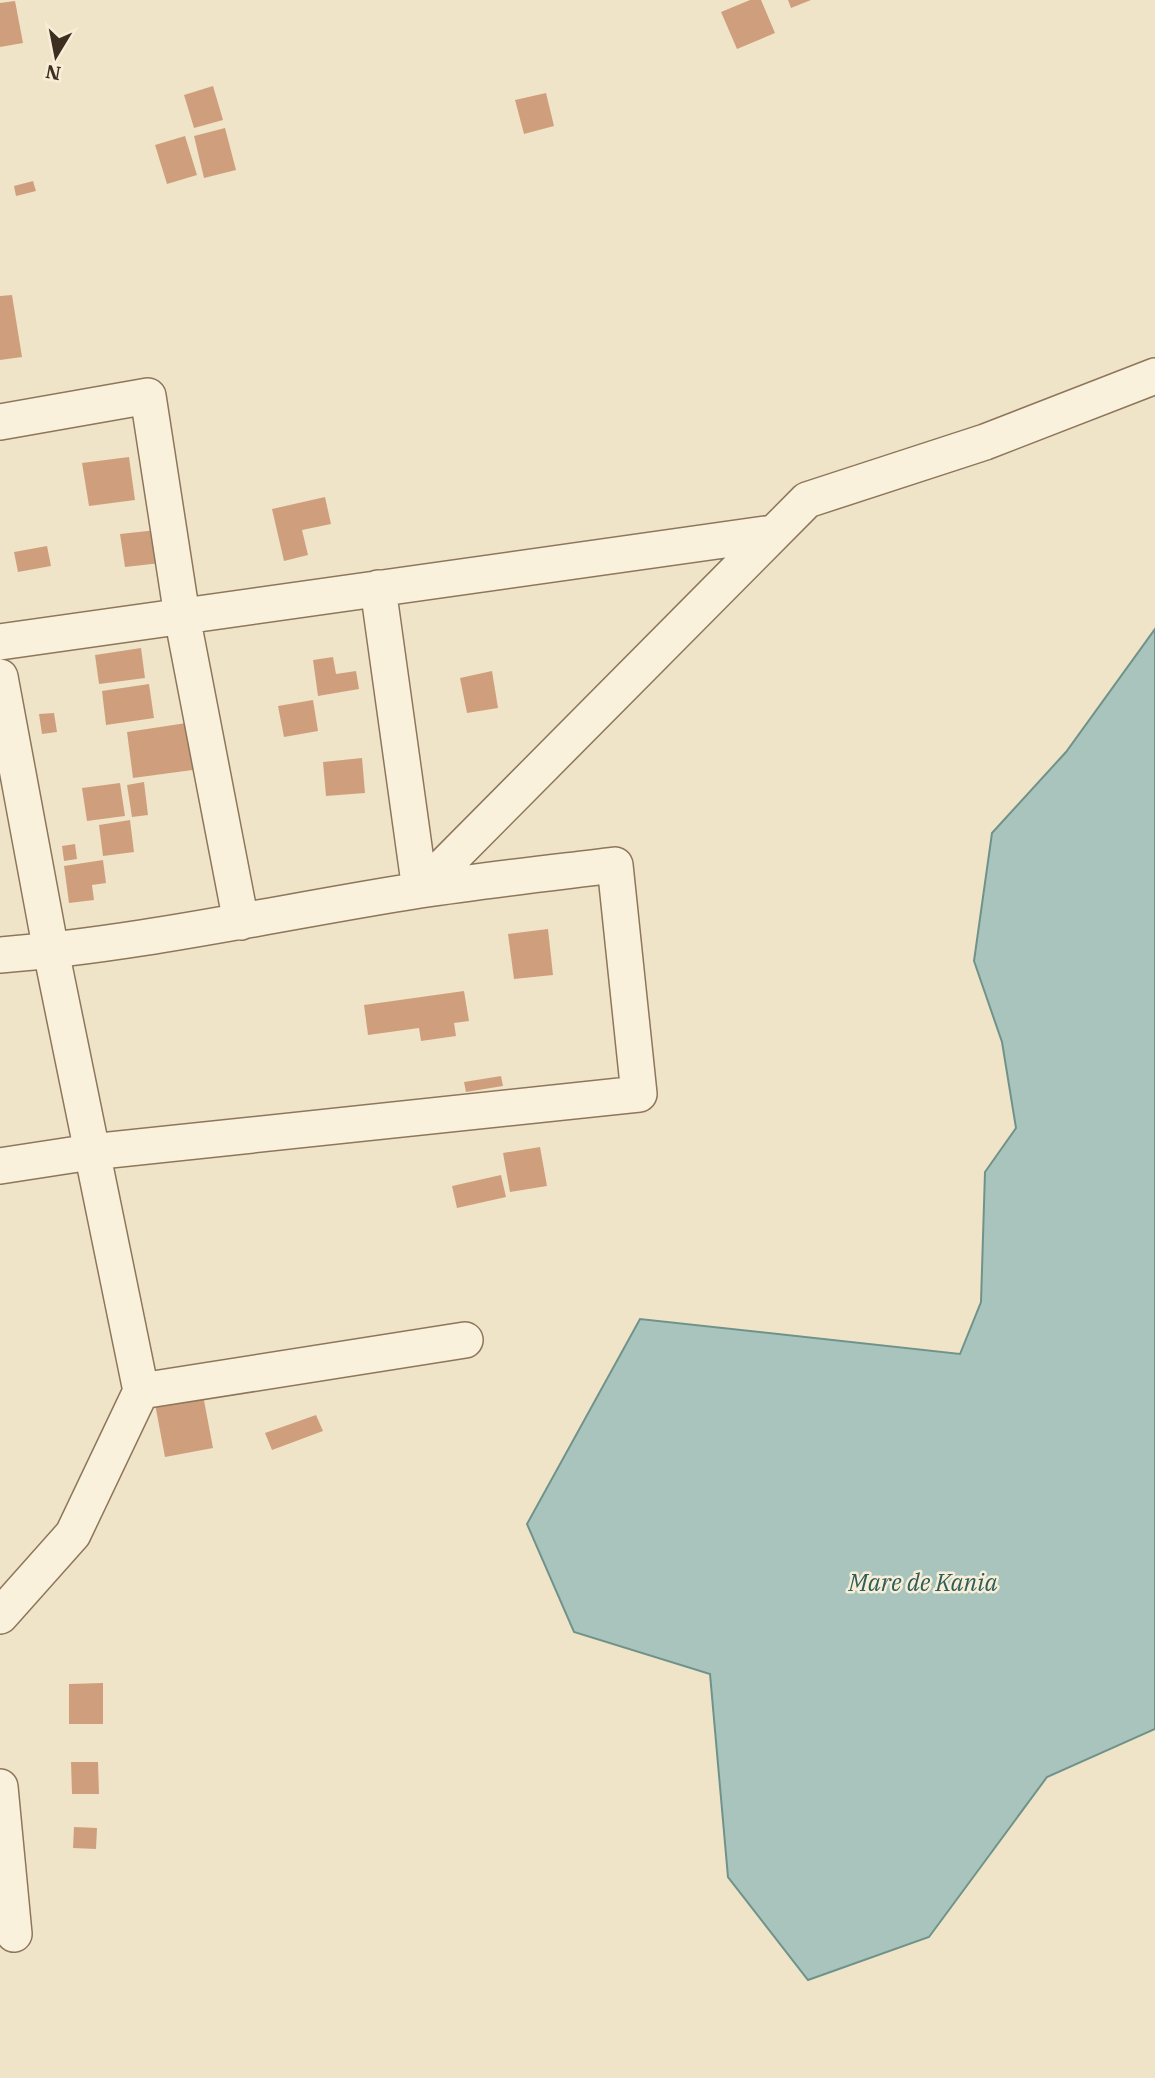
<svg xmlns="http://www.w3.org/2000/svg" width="1155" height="2078" viewBox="0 0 1155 2078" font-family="'IBM Plex Serif',serif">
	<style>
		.water { fill: #a9c4bc; stroke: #6f938a; stroke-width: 2 }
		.building { fill: #cf9f7d }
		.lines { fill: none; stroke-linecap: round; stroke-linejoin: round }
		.minor-casing { stroke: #8d765c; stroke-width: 38 }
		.minor { stroke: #faf1dc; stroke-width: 35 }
		.labels { text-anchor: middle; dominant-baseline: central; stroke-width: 5; stroke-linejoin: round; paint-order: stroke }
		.water-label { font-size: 24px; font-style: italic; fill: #2f5d5a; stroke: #f7eed8 }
	</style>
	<rect width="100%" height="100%" fill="#f0e4c8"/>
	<!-- water -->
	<path class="water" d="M1155,629V1729L1047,1777L929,1937L808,1980L728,1877L710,1674L574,1632L527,1524L640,1319L960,1354L981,1302L985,1172L1016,1128L1002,1042L974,961L992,833L1066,752Z"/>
	<!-- building -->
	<path class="building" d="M750,0H761L775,33L737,49L721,12Z
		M788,0H811L791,8Z
		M15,1L23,43L0,47V3Z
		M213,86L223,120L194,128L184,95Z
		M546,93L554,126L524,134L515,100Z
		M225,128L236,170L204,178L194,136Z
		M185,136L197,175L167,184L155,145Z
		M33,181L36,191L16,196L14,186Z
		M12,295L22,357L0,360V296Z
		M129,457L135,500L89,506L82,463Z
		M325,497L331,524L302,530L308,555L284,561L272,509Z
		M157,530L161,563L125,567L120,534Z
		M47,546L51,566L18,572L14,552Z
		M141,648L145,678L99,684L95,655Z
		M333,657L336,674L356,671L359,689L318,696L313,660Z
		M492,671L498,708L467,713L460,678Z
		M149,684L154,718L106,725L102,691Z
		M313,700L318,731L284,737L278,706Z
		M54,713L57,732L42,734L39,714Z
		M193,722L200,769L133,778L127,732Z
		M362,758L365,793L326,796L323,762Z
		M144,782L148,815L132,817L127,785Z
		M120,783L125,816L87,821L82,788Z
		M130,820L134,852L103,856L99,825Z
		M75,844L77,859L64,861L62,846Z
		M103,860L106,883L92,885L94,900L69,903L64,866Z
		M548,929L553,975L514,979L508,934Z
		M464,991L469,1021L454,1023L456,1036L421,1041L419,1028L368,1035L364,1005Z
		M501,1076L503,1086L466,1092L464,1082Z
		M540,1147L547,1186L510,1192L503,1153Z
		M501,1175L506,1197L457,1208L452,1186Z
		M203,1395L213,1448L165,1457L155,1404Z
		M316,1415L323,1431L272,1450L265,1433Z
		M103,1683V1724H69V1684Z
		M71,1762H98L99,1794H72Z
		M74,1827L97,1828L96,1849L73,1848Z"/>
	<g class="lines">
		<!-- minor casing -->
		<g class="minor-casing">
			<path id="minor" d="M0,422L148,396L182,616L241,922
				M378,588L420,890
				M0,642L773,533
				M0,677L51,951L141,1391
				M420,890L807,500L985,442L1155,376
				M0,955C141,944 280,912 420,890C485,880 550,873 615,865L639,1094L91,1152L0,1166
				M0,1616L73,1534L141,1391L465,1340
				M0,1787L14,1934"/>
		</g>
		<!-- minor -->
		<use href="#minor" class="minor"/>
	</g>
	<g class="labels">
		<!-- water labels -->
		<g class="water-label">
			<text x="923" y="1582">Mare de Kania</text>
		</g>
	</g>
	<!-- north arrow -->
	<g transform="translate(56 56) rotate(190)" stroke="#f7eed8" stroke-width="5" paint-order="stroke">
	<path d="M0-5L12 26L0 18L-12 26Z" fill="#3d2e20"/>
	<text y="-10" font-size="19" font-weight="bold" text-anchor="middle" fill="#3d2e20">N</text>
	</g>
</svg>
